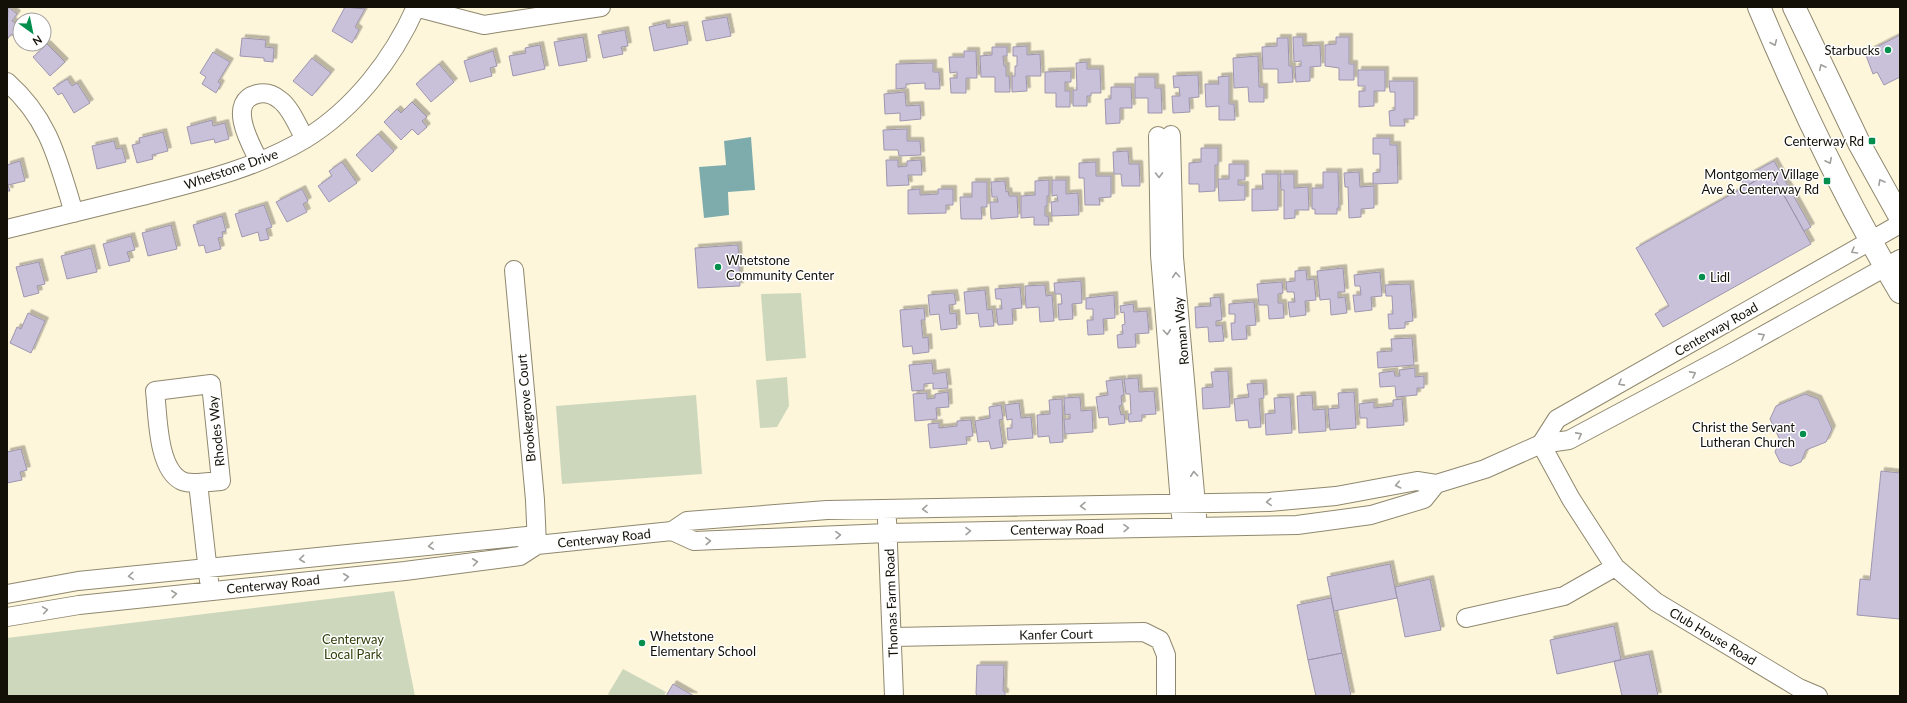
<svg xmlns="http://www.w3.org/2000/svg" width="1907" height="703" viewBox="0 0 1907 703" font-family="Lato,sans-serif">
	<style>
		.green { fill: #ccd7bc }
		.water { fill: #7eacac }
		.building { fill: #c9c1da; stroke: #9e96af; filter: url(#shadow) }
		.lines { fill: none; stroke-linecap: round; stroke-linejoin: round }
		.minor-casing { stroke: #8f886f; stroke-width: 20 }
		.major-casing { stroke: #8f886f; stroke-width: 24 }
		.minor { stroke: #fff; stroke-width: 18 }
		.major { stroke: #fff; stroke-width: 22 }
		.oneway { stroke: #a09f9c }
		.poi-dot { fill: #028e4d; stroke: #fff; stroke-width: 1.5 }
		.labels { text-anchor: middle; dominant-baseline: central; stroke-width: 3; stroke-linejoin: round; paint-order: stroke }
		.poi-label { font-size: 13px; fill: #121007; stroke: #fff; text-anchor: end }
		.street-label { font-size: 13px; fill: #121007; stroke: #fff }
		.park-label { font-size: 13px; fill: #2f3f08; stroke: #fff }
	</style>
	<defs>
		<filter id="shadow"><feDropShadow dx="3.5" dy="-3.5" stdDeviation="0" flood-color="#0004"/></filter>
	</defs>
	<rect width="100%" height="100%" fill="#fef6db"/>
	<!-- green -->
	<path class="green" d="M801,293L806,358L766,361L761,294Z
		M787,377L789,406L777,427L760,428L756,380Z
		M696,395L702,474L562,484L556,406Z
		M394,591L415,696H7V638Z
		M623,669L666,692L664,696H611L608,694Z"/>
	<!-- water -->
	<path class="water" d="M751,137L755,190L728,192L729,215L704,218L699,167L726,165L724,141Z"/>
	<!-- building -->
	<path class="building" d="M8,7L17,14L12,21L18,25L20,22L19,40L11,34L7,40Z
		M345,7L365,9L355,27L359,30L352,43L332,31Z
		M727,17L731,36L706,41L702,21Z
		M666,23L667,28L684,25L688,44L654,51L649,27Z
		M625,30L628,46L621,47L623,54L603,58L598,35Z
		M1900,35V77L1884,85L1877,72L1873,74L1865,53Z
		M583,37L587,61L559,66L554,42Z
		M1293,37H1303V46L1320,45L1321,66L1310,67V81L1296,82L1295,67L1301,66V61L1294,62Z
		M1336,37H1349V64H1354V80H1339V68L1325,66V45L1336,44Z
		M242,38L266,40L265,47L274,48L273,62L264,61V58L240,56Z
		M1277,38H1288L1289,66H1292L1293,82L1278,83V69H1263L1262,47L1277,46Z
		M47,44L65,62L50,76L33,57Z
		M540,45L545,69L513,76L509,56L526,53L525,48Z
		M1027,46V55L1040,54L1041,76H1026L1027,91L1012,92V76H1015V66H1017V56H1013V47Z
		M992,47H1007V56H1003L1004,66H1006V76H1009L1010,92H995V77H981L980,56L992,55Z
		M493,51L497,66L490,68L492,76L470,82L464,61Z
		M964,51H976L977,78H966V93H951L950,78H957V72L950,73L949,57H964Z
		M213,52L230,62L218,82L221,84L216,93L202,84L206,77L200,73Z
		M1258,56L1259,87H1264V102H1249L1248,87L1234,88L1233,58Z
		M312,58L331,73L312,96L293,81Z
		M1087,62V69H1100L1101,93H1091V96H1087V106H1073V90H1077L1076,63Z
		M933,63V72H939L940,89H925V83L906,84V88L896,89V64Z
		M439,64L454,82L431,102L416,84Z
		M1358,70H1385V91H1374V106L1359,107V91H1365V86H1358Z
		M1071,71V82H1065V91H1070V107H1056V93H1045V72Z
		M1198,75L1199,97L1189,98L1190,112L1173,113L1172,96H1180L1179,87L1174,88L1173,76Z
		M1229,76V104H1234L1235,120H1219V106L1206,107L1205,84H1219L1218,77Z
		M1135,77H1155V88H1161L1162,113H1148V98H1135Z
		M67,79L72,86L77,83L90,103L74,113L62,93L58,95L53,88Z
		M1389,81H1414V119H1404L1405,126H1390L1389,111L1395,110V92H1390Z
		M1111,87H1131L1132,108H1120V123L1106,124L1105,99H1111Z
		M905,92L906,106L920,105L921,119L900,121V113L885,114L884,94Z
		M412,102L427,117L422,121L427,127L418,135L412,129L401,140L384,122L397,109L401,113Z
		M212,120L213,126L225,123L229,139L215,143L214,139L191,144L187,127Z
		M907,129V141H920L921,155L899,156L898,150H884L883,130Z
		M163,132L168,151L152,155L153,159L137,163L132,145L140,143L139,138Z
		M378,134L394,151L372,172L356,155Z
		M1373,138H1390V145H1397L1398,183L1373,184V173L1380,172V154H1373Z
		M114,141L116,149L122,148L126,162L97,169L92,146Z
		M1201,148H1218V165H1215V191L1199,192V184H1189V163L1201,162Z
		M1128,151L1129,164H1139L1140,186H1122L1121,174H1114L1113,152Z
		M886,160H898V167L907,166V161L921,160L922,175H908L909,185L887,186Z
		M20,161L25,181L8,185L10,191H7V165Z
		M1774,161L1811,227L1804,231L1771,172L1745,187L1741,179Z
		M342,162L357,183L329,202L318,186L332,176L329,171Z
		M1096,162V176H1111V197L1099,198L1100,205H1085L1084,178H1079V163Z
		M1229,164H1245V180H1238V185H1245V200L1219,201L1218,179H1229Z
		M1323,172H1338L1339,208H1337V214H1315V209H1312V188H1323Z
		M1359,172L1360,187L1374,186V208L1361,209V217L1349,218L1348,187H1345L1344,173Z
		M1771,172L1811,244L1663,327L1655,314L1669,306L1636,248Z
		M1262,174H1278V210L1252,211V189H1263Z
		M1280,174H1294V188L1308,187L1309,210H1295V218L1284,219V190H1281Z
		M1049,180V196H1047V206H1045V216H1048L1049,225H1034V217L1021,218V196L1035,195V181Z
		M1052,180H1066V194L1078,193L1079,215L1052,216L1051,202L1058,201L1057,195L1052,196Z
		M1005,181L1006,192L1008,191L1009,196H1017L1018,217L991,219L990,202H998L997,197H992L991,182Z
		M972,182H987V207H981L982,219H961L960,197H972Z
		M302,189L308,201L303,204L307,212L287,222L276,202Z
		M920,189V195L938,194V189H953V205H946V213L908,214V190Z
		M264,205L272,227L266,229L269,239L260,241L258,232L242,237L235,214Z
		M222,216L226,231L222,232L223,237L218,238L221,249L206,253L204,245L199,246L193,225Z
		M171,225L177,249L148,256L142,233Z
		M131,236L135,250L127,252L130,261L109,266L103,244Z
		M738,245L740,286L698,288L695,248Z
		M91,248L97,272L67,279L61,256Z
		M39,262L45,284L37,286L39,293L24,297L16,267Z
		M1343,268L1345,292H1338V298L1345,297L1347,313L1331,315L1330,299L1320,300L1317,271Z
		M1306,270L1307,280L1314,279L1316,300L1305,301L1306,315L1290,317L1288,302H1295L1294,292H1287L1286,282L1295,281V271Z
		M1380,272L1382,296L1371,297L1372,310L1355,312L1353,295H1361L1360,286H1355L1354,275Z
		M1081,281L1082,303L1072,304L1073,319L1059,320L1058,304H1062L1061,294H1055L1054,283Z
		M1282,282L1283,293L1278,294V303H1283L1284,318L1269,319L1268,305H1259L1257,284Z
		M1410,284L1413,321L1405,322V328L1389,329L1388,314H1393L1392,296H1386L1385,285Z
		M1045,285L1046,296L1052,295L1054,321L1040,322L1039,307L1026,308L1025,286Z
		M1020,287L1022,308L1012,309L1013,324L998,325L996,309H1002L1001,299H996L995,289Z
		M985,290L987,310L992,309L994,326L980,327L978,313L966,314L964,292Z
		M954,293L956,304L949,305L950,314L956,313L957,328L941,330L939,314L930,315L928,295Z
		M1114,295L1115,318L1103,319L1104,334L1088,335L1087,320H1093V309H1086V298Z
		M1220,297L1222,320L1216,321V326L1222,325L1224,341L1209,342L1208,327L1196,328L1195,307L1211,306L1210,298Z
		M1254,302L1256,325L1246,326L1247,339L1232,340L1231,323H1235V314H1229V304Z
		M1133,304L1134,312L1147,311L1149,333L1135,334L1136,347L1118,348L1117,335L1123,334L1122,325L1125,324L1124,312L1121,313L1120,306Z
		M924,308L925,320H921L923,338L928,337L929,352L913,354L912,346L903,347L900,310Z
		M28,313L45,321L31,353L10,343L17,327L21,329Z
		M1412,338L1414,365L1378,368L1377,352L1392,351L1391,339Z
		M932,363L933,374L946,372L948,388L933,389V383L924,384V390L912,391L909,365Z
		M1415,368V377L1424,376V388H1417V395L1396,397L1395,386L1380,387L1379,373L1394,371L1395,376H1400L1399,370Z
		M1228,371L1230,407L1203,409L1202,388L1213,387L1211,372Z
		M1138,378L1139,392L1154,391L1156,414L1142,415V421L1129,422L1128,414H1131L1130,394H1126L1124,379Z
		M1122,379L1124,395L1121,396L1122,405L1119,406L1121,415L1124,414L1125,423L1109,425L1108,417L1099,418L1096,397L1108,395L1106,381Z
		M1263,383L1264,398L1259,399L1261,427L1249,428L1248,420L1236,421L1234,399L1249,397L1247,384Z
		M948,392L949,407L936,408L937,419L915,421L913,394L927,393V399L935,398V394Z
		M1354,392L1356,428L1330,430L1328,409L1339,408L1338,393Z
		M1805,394L1818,399L1832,429L1826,442L1806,450L1801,462L1791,466L1780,462L1775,452L1780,440L1770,419L1776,406Z
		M1312,395L1313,410L1325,409L1326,431L1299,433L1297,396Z
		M1080,397L1081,411L1092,410L1093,432L1065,434L1064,419H1070V414L1065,415L1064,398Z
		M1290,397L1292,433L1266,435L1265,414L1275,413L1274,398Z
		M1062,399L1063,442L1050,443L1049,436L1038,437L1037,415L1050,414L1049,400Z
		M1402,399L1404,425L1367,428V418H1360L1359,404L1374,402V408L1393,406V400Z
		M1019,403L1021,418L1031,417L1033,438L1008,440L1007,428H1012V419L1007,420L1005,405Z
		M1001,405L1003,419L999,420L1003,447L991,449L989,441L978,442L975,421L990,418L989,407Z
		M971,420L973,436L966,437L967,444L930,448L928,424L939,423V428L957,426V421Z
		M21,449L27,470L20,472L22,480L7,483V452Z
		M1881,471L1900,473V619L1857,615L1860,579L1870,580Z
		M1390,564L1397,598L1334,611L1327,577Z
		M1430,579L1441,630L1405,637L1395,587Z
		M1331,598L1342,653L1308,660L1297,605Z
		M1614,626L1621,660L1557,674L1550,640Z
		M1342,653L1351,696H1316L1308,660Z
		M1649,654L1658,696H1622L1614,661Z
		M977,665H1004L1003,691L1005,692V696H978L976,694Z
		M673,684L694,696H666Z"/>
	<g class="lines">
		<!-- minor casing -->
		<g class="minor-casing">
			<path id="minor" d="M415,7L484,25L601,7
				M7,82C50,120 58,161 74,213
				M1171,135L1174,257L1197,516
				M1158,136L1160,255L1181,516
				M259,161C251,145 226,102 257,94C265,92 273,94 280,100C291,108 298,127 305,139
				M7,229C52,218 97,207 142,196C197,182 255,169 305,139C354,109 393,59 416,7
				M514,270L535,500L537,545
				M1541,444L1557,419L1900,224
				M1541,444L1571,499L1615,567L1656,602L1799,688L1818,696
				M198,483C193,483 186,483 182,481C157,469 158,415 155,391L211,384L221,481L198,483L209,581
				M887,520L894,696
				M672,531L694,541L888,533L1297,525L1371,515L1424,499L1436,484
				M7,594L78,581L527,536L537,545
				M7,617L79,605L405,571L520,556L537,545L672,531L687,521L827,510L1269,502L1336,496L1417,481L1436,484L1485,469L1541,444L1569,440L1728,355L1900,259
				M1466,618L1564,596L1615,567
				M893,637L1144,632L1160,640L1166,655V696"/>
		</g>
		<!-- major casing -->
		<g class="major-casing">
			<path id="major" d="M1759,7C1800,105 1846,201 1900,292
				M1794,7L1860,145L1900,217"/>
		</g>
		<!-- minor -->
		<use href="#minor" class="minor"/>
		<!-- major -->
		<use href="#major" class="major"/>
	</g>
	<!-- one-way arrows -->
	<defs><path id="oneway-chevron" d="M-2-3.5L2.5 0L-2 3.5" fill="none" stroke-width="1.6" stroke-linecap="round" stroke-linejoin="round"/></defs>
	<g class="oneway">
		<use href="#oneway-chevron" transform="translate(1774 43) rotate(67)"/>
		<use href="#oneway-chevron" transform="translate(1822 67) rotate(-116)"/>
		<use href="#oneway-chevron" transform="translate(1829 161) rotate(64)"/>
		<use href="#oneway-chevron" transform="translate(1159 175) rotate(89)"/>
		<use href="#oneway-chevron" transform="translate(1881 182) rotate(-119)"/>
		<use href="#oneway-chevron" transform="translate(1854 251) rotate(150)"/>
		<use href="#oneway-chevron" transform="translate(1176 275) rotate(-95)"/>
		<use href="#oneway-chevron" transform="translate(1167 332) rotate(85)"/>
		<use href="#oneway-chevron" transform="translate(1762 336) rotate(-29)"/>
		<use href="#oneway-chevron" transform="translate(1693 374) rotate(-28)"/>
		<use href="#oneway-chevron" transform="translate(1621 383) rotate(151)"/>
		<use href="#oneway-chevron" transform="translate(1579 435) rotate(-28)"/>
		<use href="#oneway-chevron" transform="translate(1194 474) rotate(-95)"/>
		<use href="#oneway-chevron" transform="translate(1398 485) rotate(167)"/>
		<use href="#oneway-chevron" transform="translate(1269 502) rotate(177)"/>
		<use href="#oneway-chevron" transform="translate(1083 506) rotate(179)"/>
		<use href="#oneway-chevron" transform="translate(925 509) rotate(179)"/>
		<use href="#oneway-chevron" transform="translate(1126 528) rotate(-1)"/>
		<use href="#oneway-chevron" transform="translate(968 531) rotate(-1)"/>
		<use href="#oneway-chevron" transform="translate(838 535) rotate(-2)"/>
		<use href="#oneway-chevron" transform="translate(708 541) rotate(-3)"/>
		<use href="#oneway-chevron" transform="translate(431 546) rotate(174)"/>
		<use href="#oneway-chevron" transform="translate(302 559) rotate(174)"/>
		<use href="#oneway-chevron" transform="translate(475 562) rotate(-7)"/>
		<use href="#oneway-chevron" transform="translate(131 576) rotate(175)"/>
		<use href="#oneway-chevron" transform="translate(346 577) rotate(-6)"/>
		<use href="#oneway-chevron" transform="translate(174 594) rotate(-6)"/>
		<use href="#oneway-chevron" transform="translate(45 610) rotate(-9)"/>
	</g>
	<!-- markers -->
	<g class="poi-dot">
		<circle cx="1888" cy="50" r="4"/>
		<rect x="1868" y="137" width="8" height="8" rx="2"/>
		<rect x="1823" y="177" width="8" height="8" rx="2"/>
		<circle cx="718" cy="267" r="4"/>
		<circle cx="1702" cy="277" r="4"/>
		<circle cx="1803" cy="434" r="4"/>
		<circle cx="642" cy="643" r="4"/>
	</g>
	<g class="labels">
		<!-- poi labels -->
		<g class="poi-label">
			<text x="1880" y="50">Starbucks</text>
			<text x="1864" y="141">Centerway Rd</text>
			<text x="1819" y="174">Montgomery Village<tspan x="1819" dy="15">Ave &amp; Centerway Rd</tspan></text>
			<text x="726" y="260" text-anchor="start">Whetstone<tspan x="726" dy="15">Community Center</tspan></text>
			<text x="1710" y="277" text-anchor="start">Lidl</text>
			<text x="1795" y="427">Christ the Servant<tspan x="1795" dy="15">Lutheran Church</tspan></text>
			<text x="650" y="636" text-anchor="start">Whetstone<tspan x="650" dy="15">Elementary School</tspan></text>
		</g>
		<!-- street labels -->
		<g class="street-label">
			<text transform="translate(231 169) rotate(-19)">Whetstone Drive</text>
			<text transform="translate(1716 329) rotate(-30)">Centerway Road</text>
			<text transform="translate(1181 331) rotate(-95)">Roman Way</text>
			<text transform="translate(526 408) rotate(-95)">Brookegrove Court</text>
			<text transform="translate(216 431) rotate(-96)">Rhodes Way</text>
			<text transform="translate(1057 529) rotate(-1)">Centerway Road</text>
			<text transform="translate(604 538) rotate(-6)">Centerway Road</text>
			<text transform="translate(273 584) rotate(-6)">Centerway Road</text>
			<text transform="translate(891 603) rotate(-92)">Thomas Farm Road</text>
			<text transform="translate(1056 634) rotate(-1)">Kanfer Court</text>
			<text transform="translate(1713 636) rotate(31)">Club House Road</text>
		</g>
		<!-- park labels -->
		<g class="park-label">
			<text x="353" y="639">Centerway<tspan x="353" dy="15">Local Park</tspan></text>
		</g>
	</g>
	<!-- border -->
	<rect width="1907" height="703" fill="none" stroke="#121007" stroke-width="16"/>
	<!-- north arrow -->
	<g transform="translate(32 32) rotate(147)"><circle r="19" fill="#ffffff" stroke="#a09f9c"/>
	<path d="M0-3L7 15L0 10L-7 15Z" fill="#028e4d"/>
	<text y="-6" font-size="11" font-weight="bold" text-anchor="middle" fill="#121007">N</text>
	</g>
</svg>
